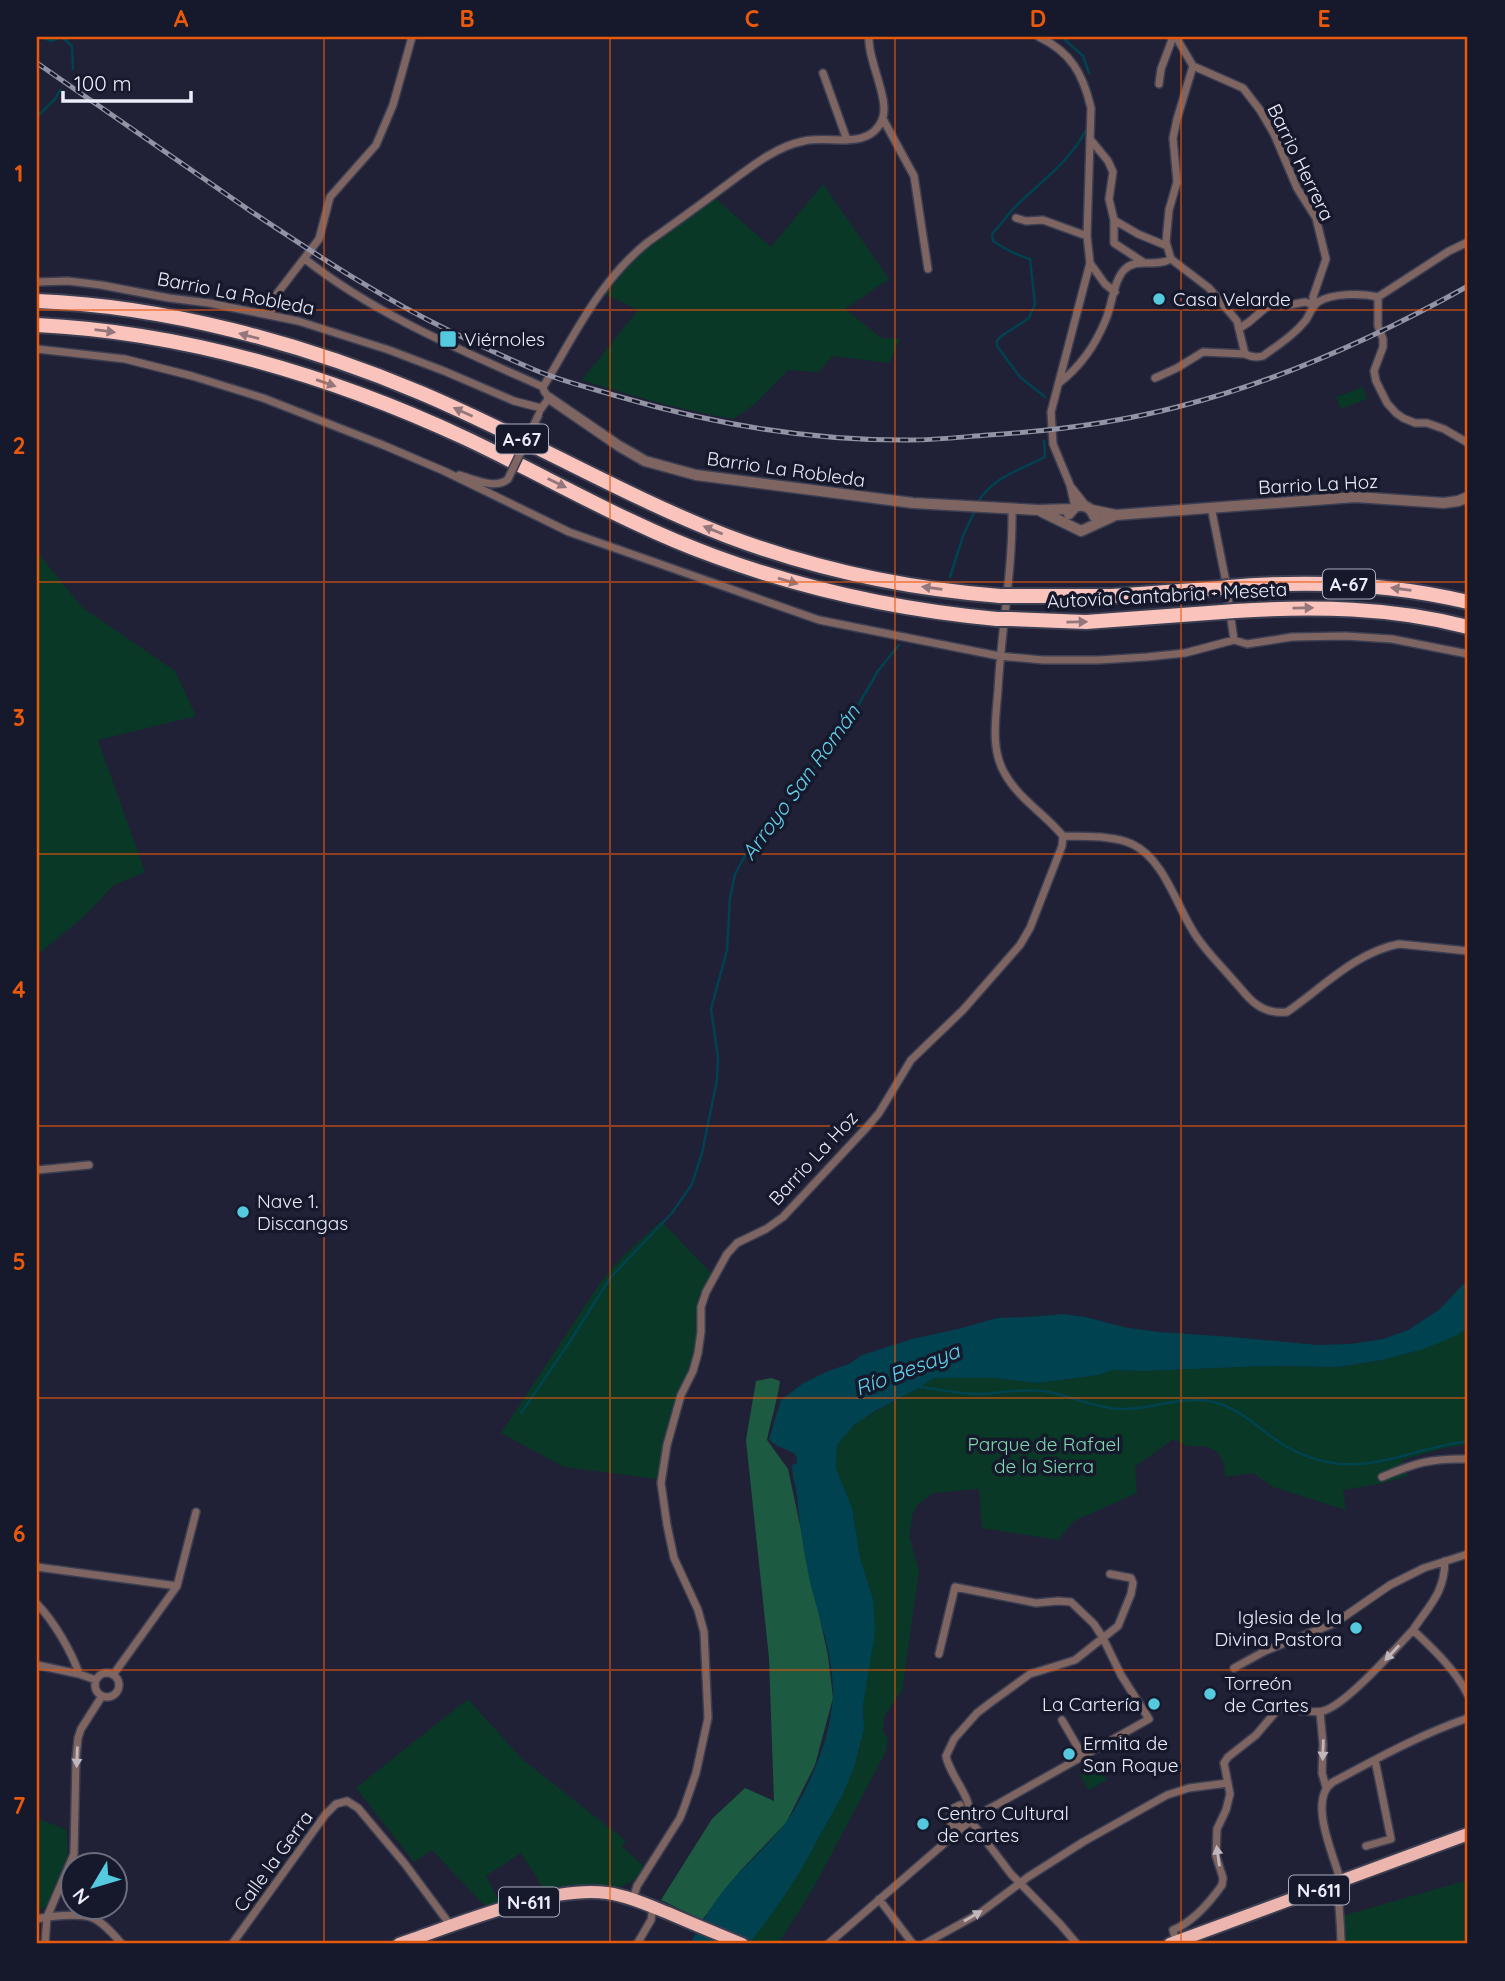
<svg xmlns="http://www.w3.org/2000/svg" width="1505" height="1981" viewBox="0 0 1505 1981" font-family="Quicksand,sans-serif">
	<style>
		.green { fill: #093826 }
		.forest { fill: #1c5b41 }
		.water { fill: #00424f }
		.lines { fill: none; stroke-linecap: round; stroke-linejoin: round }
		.stream { stroke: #00424f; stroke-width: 2.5 }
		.minor-casing { stroke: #3c3e52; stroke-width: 10 }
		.tertiary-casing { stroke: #3c3e52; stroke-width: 13 }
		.trunk-casing { stroke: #3c3e52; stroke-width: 16 }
		.motorway-casing { stroke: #3c3e52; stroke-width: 18 }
		.minor { stroke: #7f6561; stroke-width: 7 }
		.tertiary { stroke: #7f6561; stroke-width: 10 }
		.trunk { stroke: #ecb5ae; stroke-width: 12 }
		.motorway { stroke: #fac4bd; stroke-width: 14 }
		.rail-casing { stroke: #9293a4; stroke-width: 5 }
		.rail { stroke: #16182b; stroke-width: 2.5; stroke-dasharray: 8; stroke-linecap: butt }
		.minor-bridge-casing { stroke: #3c3e52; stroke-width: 10; stroke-linecap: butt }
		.motorway-bridge-casing { stroke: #3c3e52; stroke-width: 18; stroke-linecap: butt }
		.minor-bridge { stroke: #7f6561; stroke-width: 7 }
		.motorway-bridge { stroke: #fac4bd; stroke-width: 14 }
		.oneway { fill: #93777b }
		.oneway2 { fill: #c0b7bd }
		.grid { fill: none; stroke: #e8590c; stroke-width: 2; stroke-opacity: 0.55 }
		.poi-dot { fill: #55cadf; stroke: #16182b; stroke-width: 2.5 }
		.labels { text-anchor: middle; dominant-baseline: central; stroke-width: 7; stroke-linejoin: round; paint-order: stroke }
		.shield { fill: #16182b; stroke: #abadbd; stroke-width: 2 }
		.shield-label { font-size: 18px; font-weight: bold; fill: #ebedfb }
		.street-label { font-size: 19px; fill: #ebedfb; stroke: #16182b }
		.poi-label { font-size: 19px; fill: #ebedfb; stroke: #16182b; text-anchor: start }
		.park-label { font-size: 19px; fill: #7ed9ad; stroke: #16182b }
		.water-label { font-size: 21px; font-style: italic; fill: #60d2ec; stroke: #16182b }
		.neatline { fill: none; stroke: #e8590c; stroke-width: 2.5 }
		.grid-label { font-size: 23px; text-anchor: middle; font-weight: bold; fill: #e8590c }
	</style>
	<rect width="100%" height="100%" fill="#202136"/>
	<!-- green -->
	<path class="green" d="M823,184L889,279L845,309L881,338L900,339L889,363L833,356L818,372L788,370L756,403L734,419C682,410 632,396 582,380L638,310L605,294L631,256L709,193L771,247Z
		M1363,387L1367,399L1341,409L1336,397Z
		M37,552L82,607L175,671L196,716L98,740L145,872L114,885L81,919L37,955Z
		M661,1221L713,1275L698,1302V1333L693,1361L677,1396L672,1412L658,1479L564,1467L501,1433L600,1283L622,1257Z
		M1468,1328V1444L1441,1449L1402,1460L1408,1476L1384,1483L1343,1490L1346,1510L1273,1487L1253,1473L1225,1477C1225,1462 1222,1451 1206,1447C1200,1445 1194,1447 1188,1446C1182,1444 1179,1441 1172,1440L1137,1465L1135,1469L1137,1493L1074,1521L1058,1540L982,1528L979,1489L933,1493L917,1505L913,1513L909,1536L919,1571L902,1690L884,1717L883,1731L888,1740L885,1753L814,1887L778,1944H763L751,1941C778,1904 803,1867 825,1827C845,1790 868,1750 863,1705L873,1599L860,1558L852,1508L836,1468L837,1445L847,1432L863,1418L917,1389L934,1378H993L1037,1383L1098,1375L1113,1370L1145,1371L1265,1366L1338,1367L1371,1362L1414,1352L1460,1333Z
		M468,1699L522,1759L626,1841L622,1847L644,1866C626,1899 603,1884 573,1885C564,1885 554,1889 545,1891L521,1853L486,1876L500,1903L486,1907L432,1850L414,1862L356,1788Z
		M1098,1765L1107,1780L1089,1790L1080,1775Z
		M37,1818L67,1830L68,1861L59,1884L46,1906L37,1913Z
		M1468,1880V1944H1342V1916Z"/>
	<!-- forest -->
	<path class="forest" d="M771,1378L780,1381C777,1402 771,1420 767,1440L788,1469L828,1656L833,1698L815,1765L786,1823L741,1870L702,1920L661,1900L712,1819L745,1788L774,1801L769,1658L746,1440L756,1381Z"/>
	<!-- water -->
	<path class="water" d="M1468,1279V1328L1455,1336L1424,1349L1382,1360L1338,1367L1265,1366L1145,1371L1113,1370L1098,1375L1037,1383L993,1378H934L917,1389L873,1412L854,1425L837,1445L836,1468L852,1508L860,1558L873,1599L875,1632L863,1705L864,1729L855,1765L843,1794L803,1866L783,1898L749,1944H690C701,1924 712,1904 727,1886C749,1860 776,1840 794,1810C814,1776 831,1735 833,1695C834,1659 820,1621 811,1586C804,1556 800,1527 797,1496C796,1486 792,1477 792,1465L797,1463L796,1455C787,1448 776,1448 769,1439L781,1400L802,1384L828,1371L849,1364L862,1355L912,1339L958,1329L997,1318L1028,1317L1063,1314L1085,1317L1128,1328L1160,1332L1232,1337L1317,1345L1350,1344L1383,1339L1408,1330L1440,1309Z"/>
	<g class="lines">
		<!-- stream -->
		<path class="stream" d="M42,37L51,41L62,37L72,46L73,69
			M1062,37L1083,56L1089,73
			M37,117L55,99L60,90
			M1045,397L1020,377L997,346V341L1000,337L1029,318L1035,304L1030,259C1016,255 1005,249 993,241L992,234C1001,224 1009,213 1018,204C1042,181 1071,160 1086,130
			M977,504C990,478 1020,470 1045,457L1044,441
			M950,577L963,536L975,510
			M918,1385L920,1387C939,1389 959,1394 978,1394C999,1394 1020,1388 1042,1391C1068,1394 1093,1408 1120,1409C1150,1410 1180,1396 1210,1401C1241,1407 1261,1432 1287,1447C1356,1485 1400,1450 1468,1441
			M521,1413L569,1343L610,1278L672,1213L692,1184L702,1153L717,1080L718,1057L711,1009L727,950L730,898L735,874L747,852L792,798L852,716L878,671L899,645"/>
		<!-- minor casing -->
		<g class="minor-casing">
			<path id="minor" d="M1039,37C1071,52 1083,74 1091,108L1087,236L1090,263L1051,412L1053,444L1070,485L1075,507
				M1193,66L1243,88L1260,110L1274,134L1297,188L1316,218L1326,259L1313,297L1314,305L1305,302L1289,305H1269L1249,322L1240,328
				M823,73L847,140
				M1159,84L1161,69L1173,37
				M883,119L914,176L928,269
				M1090,139L1108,161L1113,172L1109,199L1114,220V243L1143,262
				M1016,218L1026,221L1043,220L1087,236
				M1114,220L1138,234L1167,246
				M305,259C376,315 461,350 543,387L544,391L549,398L540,410
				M1171,259L1166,242L1169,210L1177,182L1173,138L1177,119L1193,66L1176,37
				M1090,263L1105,284L1115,292
				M37,282L68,281L101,285L169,298L209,303L298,321L389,350L444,371L514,401L541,408
				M1378,297V326L1383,339V347L1374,371L1376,381L1387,403L1396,413L1403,418L1415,423H1427L1444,429L1468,443
				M271,315L272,302L276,295L319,239L330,197L376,145L393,105L412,37
				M37,349L125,359L192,376L263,398L383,445L444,471L569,532L819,620L999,656L1043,660H1098L1147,657L1185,653L1234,640L1247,644L1292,637L1345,636L1392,639L1468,654
				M1155,378L1177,368L1203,352L1245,354
				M1059,383C1080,367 1096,344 1106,319C1112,305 1114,279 1125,269C1138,257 1154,268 1171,259L1209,288L1237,321L1245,354C1251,357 1256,358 1263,356C1278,345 1294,335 1306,320C1310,314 1312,306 1318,302C1332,293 1362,293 1378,297L1449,251L1468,242
				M543,387C574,336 600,280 648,242C672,225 697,207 721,189C746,171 773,147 804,141C829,135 869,151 882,120C891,101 867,59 869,37
				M459,475C474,479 496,490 508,479
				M1072,488L1087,507
				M1211,507L1225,577L1234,640
				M1063,836C1083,837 1114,835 1132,844C1163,858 1176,904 1193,931C1204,950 1220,964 1234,981C1241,988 1248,999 1256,1004C1265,1011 1276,1013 1287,1012C1322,988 1356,952 1399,944L1468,951
				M37,1170L89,1165
				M1382,1477C1415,1463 1431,1458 1468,1459
				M37,1567L177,1586
				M37,1604C53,1620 72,1652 79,1674
				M1413,1630C1430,1604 1444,1594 1445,1561
				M939,1654L955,1587L1036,1603L1058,1601L1071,1602L1094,1624L1103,1638L1121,1675L1149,1719L996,1805L981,1813L970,1815
				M37,1665L79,1674L96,1680
				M1234,1668L1265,1651L1335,1623L1390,1585L1424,1568L1468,1554
				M95 1685a12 12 0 1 1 24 0a12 12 0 1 1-24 0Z
				M113,1675L177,1586L196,1512
				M1320,1712L1323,1744L1322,1773L1326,1787
				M1062,1720L1083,1756
				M960,1805L952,1809L950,1817L953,1824L962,1826
				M970,1820L1011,1874L1060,1924L1077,1944
				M944,1841L952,1822
				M1366,1846L1391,1839L1375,1760
				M633,1899L637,1886L680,1818L685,1805L696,1773L708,1718L704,1632L698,1610L674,1558L667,1525L661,1483L667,1445L681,1395L693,1371L698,1353L701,1332V1307L706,1292L727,1254L737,1243L766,1229L783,1217L868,1126L879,1113L911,1060L963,1010L1020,945L1030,928L1062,846L1063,836C1045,814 1019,799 1005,774C990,749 996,717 998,690C1001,630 1013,570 1012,509
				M879,1899L913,1944
				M37,1919C50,1916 80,1913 93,1918C104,1923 114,1935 122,1944
				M1176,1942L1173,1930C1193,1922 1210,1902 1222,1885L1223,1878L1216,1856L1217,1829L1226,1810L1230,1794L1224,1763L1228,1757L1256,1735L1279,1708C1292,1708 1310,1714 1323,1711C1346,1705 1395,1649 1413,1630C1434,1650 1454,1668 1468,1695
				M45,1944L47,1917L74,1854L76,1759L78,1738L81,1729L102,1696
				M232,1944L325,1815L336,1804L347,1801L358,1808L405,1864L451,1926
				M637,1944L651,1920L653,1907
				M828,1944L969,1822C975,1798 950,1778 946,1756L954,1739L977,1713L990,1703L1030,1674L1075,1660L1118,1626L1131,1594L1133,1583L1131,1578L1110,1574
				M924,1944L980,1913L1028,1877L1083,1842L1167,1795L1189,1788L1228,1783
				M1341,1944C1341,1932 1340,1919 1339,1906C1339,1897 1341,1888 1340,1879C1334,1856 1307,1799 1333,1782C1378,1758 1419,1735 1468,1718"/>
		</g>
		<!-- tertiary casing -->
		<g class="tertiary-casing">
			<path id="tertiary" d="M549,398L619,446L645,461L696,475L913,503L1038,510L1072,509
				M1092,510L1116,515L1355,497L1444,503L1458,501L1468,497
				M1042,512L1081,531L1116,515
				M1069,514L1075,507C1084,504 1091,507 1094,516"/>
		</g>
		<!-- trunk casing -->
		<g class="trunk-casing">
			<path id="trunk" d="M399,1944C456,1925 548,1885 607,1893C628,1896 648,1905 668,1913C693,1924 718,1934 742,1944
				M1170,1944L1468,1834"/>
		</g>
		<!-- motorway casing -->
		<g class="motorway-casing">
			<path id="motorway" d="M37,301C166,306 302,343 421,393C525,437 622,495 727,536C814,569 907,589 1000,596
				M37,325C184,332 332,376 465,438C548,477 628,525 714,556C806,590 899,610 997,619
				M1229,587C1310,580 1389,583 1468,602
				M1012,596H1112L1221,588
				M1235,611C1314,606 1391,607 1468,627
				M1009,619L1086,622L1222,612"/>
		</g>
		<!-- minor -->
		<use href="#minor" class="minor"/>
		<!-- tertiary -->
		<use href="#tertiary" class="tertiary"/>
		<!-- trunk -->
		<use href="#trunk" class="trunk"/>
		<!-- motorway -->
		<use href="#motorway" class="motorway"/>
		<!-- rail casing -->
		<g class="rail-casing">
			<path id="rail" d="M37,63C108,112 178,161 249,210C314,253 379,297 450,331C478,345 507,358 535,370C561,381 590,388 617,396C712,424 810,441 910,440C936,440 962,437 988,435C1053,431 1117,423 1181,406C1282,380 1377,337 1468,286"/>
		</g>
		<!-- rail -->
		<use href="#rail" class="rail"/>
		<!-- minor-bridge casing -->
		<g class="minor-bridge-casing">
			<path id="minor-bridge" d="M508,479L539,414"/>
		</g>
		<!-- motorway-bridge casing -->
		<g class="motorway-bridge-casing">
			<path id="motorway-bridge" d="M1221,588L1229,587
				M1000,596H1012
				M1222,612L1235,611
				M997,619H1009"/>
		</g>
		<!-- minor-bridge -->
		<use href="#minor-bridge" class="minor-bridge"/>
		<!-- motorway-bridge -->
		<use href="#motorway-bridge" class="motorway-bridge"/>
	</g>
	<!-- one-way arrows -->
	<defs><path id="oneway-solid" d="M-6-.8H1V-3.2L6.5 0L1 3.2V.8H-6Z" transform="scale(1.75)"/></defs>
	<g class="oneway">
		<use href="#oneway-solid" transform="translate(105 331) rotate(7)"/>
		<use href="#oneway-solid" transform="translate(249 336) rotate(-165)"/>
		<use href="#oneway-solid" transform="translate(326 383) rotate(19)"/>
		<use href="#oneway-solid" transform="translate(463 412) rotate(-156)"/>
		<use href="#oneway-solid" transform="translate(557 483) rotate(26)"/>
		<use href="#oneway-solid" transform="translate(713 530) rotate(-158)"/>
		<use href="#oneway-solid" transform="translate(788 581) rotate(16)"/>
		<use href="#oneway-solid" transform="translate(932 588) rotate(-172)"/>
		<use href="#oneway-solid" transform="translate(1401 589) rotate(-172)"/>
		<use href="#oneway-solid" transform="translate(1303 608) rotate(-1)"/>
		<use href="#oneway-solid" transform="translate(1077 622) rotate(-1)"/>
	</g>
	<g class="oneway2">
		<use href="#oneway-solid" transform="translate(1392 1653) rotate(133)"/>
		<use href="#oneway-solid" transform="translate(1323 1750) rotate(92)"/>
		<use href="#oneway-solid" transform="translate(77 1757) rotate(92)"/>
		<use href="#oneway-solid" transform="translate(1218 1856) rotate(-98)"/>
		<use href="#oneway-solid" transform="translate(973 1916) rotate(-30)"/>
	</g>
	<!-- grid -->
	<path class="grid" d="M324,37V1944M610,37V1944M895,37V1944M1181,37V1944M37,310H1468M37,582H1468M37,854H1468M37,1126H1468M37,1398H1468M37,1670H1468"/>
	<!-- markers -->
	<g class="poi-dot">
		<circle cx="1159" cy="299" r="7"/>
		<rect x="439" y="330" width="18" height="18" rx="3.5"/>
		<circle cx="243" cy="1212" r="7"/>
		<circle cx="1356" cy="1628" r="7"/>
		<circle cx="1210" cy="1694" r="7"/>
		<circle cx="1154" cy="1704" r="7"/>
		<circle cx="1069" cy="1754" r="7"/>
		<circle cx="923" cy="1824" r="7"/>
	</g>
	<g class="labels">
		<!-- shield labels -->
		<g class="shield">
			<rect x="496" y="424.5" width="52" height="29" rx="5"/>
			<rect x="1323" y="569.5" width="52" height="29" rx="5"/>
			<rect x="1289" y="1875.5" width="60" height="29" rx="5"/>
			<rect x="499" y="1887.5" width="60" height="29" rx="5"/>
		</g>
		<g class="shield-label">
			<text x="522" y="439">A-67</text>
			<text x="1349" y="584">A-67</text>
			<text x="1319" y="1890">N-611</text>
			<text x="529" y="1902">N-611</text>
		</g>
		<!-- street labels -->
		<g class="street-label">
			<text transform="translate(1301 162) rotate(64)">Barrio Herrera</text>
			<text transform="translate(236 293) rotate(11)">Barrio La Robleda</text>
			<text transform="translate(786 469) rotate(8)">Barrio La Robleda</text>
			<text transform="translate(1318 484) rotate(-3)">Barrio La Hoz</text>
			<text transform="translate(1167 595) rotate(-3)">Autovía Cantabria - Meseta</text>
			<text transform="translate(813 1158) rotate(-47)">Barrio La Hoz</text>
			<text transform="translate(273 1861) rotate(-54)">Calle la Gerra</text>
		</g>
		<!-- poi labels -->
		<g class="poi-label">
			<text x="1173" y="299">Casa Velarde</text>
			<text x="464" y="339">Viérnoles</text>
			<text x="257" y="1201">Nave 1.<tspan x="257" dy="22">Discangas</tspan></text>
			<text x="1342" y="1617" text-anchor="end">Iglesia de la<tspan x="1342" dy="22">Divina Pastora</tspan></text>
			<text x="1224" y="1683">Torreón<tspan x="1224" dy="22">de Cartes</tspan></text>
			<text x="1140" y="1704" text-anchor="end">La Cartería</text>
			<text x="1083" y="1743">Ermita de<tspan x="1083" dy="22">San Roque</tspan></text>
			<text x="937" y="1813">Centro Cultural<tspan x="937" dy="22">de cartes</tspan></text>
		</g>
		<!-- park labels -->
		<g class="park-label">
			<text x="1044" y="1444">Parque de Rafael<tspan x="1044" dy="22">de la Sierra</tspan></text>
		</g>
		<!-- water labels -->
		<g class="water-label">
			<text transform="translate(800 782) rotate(-54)">Arroyo San Román</text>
			<text transform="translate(907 1369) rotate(-21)">Río Besaya</text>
		</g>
	</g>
	<!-- border -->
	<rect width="1505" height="1981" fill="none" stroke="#16182b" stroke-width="77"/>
	<!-- north arrow -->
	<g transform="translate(94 1886) rotate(232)"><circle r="33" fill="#16182b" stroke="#6b6d7e" stroke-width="2"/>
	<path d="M0-5L12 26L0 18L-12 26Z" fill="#55cadf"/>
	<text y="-10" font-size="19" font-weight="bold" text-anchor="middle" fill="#ebedfb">N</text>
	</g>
	<!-- scale -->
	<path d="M63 91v10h128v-10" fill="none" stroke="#ebedfb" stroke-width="3.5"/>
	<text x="74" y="91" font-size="21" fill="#ebedfb" stroke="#16182b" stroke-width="5" paint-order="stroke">100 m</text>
	<rect x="38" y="38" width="1428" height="1904" class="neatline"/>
	<g class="grid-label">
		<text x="181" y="27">A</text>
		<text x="467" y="27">B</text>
		<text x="752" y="27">C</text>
		<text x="1038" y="27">D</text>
		<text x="1324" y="27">E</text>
		<text x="19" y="182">1</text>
		<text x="19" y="454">2</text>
		<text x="19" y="726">3</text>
		<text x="19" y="998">4</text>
		<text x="19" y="1270">5</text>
		<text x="19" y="1542">6</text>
		<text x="19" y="1814">7</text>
	</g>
</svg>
